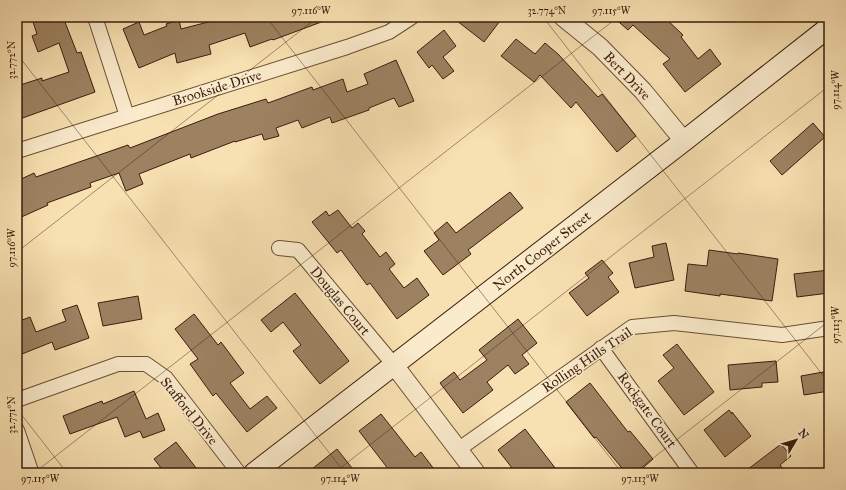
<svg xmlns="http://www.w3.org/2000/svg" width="846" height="490" viewBox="0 0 846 490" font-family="'IM FELL Great Primer',serif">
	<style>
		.building { fill: #9d8262; stroke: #3c1c0c }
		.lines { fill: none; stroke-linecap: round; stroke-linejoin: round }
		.minor-casing { stroke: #6b4d35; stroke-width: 16 }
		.tertiary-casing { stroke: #6b4d35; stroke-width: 20 }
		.secondary-casing { stroke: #3c1c0c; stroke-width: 22 }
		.minor { stroke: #faebcc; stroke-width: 14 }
		.tertiary { stroke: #faebcc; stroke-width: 18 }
		.secondary { stroke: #faebcc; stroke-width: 20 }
		.ticks { fill: none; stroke: #3c1c0c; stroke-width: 1; stroke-opacity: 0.45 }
		.labels { text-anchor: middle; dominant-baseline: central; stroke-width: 3.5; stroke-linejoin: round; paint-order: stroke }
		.street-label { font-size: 14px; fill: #3c1c0c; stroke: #faebcc }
		.neatline { fill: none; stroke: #3c1c0c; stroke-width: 1.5 }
		.ticks-label { font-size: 10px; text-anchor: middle; fill: #3c1c0c }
	</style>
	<rect width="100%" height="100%" fill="#f7e0b1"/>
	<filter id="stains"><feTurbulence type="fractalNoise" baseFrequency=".005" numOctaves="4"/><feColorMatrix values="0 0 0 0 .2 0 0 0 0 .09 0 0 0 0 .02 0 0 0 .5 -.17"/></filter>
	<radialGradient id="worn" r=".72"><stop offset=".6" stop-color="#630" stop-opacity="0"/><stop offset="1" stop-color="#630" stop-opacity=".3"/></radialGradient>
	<!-- building -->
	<path class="building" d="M38,17H63L77,53L81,52L95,92L17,120V86L42,78V81L69,72L59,43L38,52L32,36L37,34L32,19Z
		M215,17H332V18L273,40L272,39L250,47L245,33L209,45L211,54L177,63L175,53L139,68L123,29L139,22L144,35L167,26L166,24L179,20L181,29L216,20Z
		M452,17H503L484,42Z
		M613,17H664L683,35L681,37L698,59L710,49L721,64L685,92L663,64L670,59L633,25L628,30Z
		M444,30L456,46L443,57L454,71L443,79L432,65L429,68L417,52Z
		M516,39L535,54L545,43L558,54L598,97L602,94L636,136L617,152L576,102L571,108L540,75L534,82L501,56Z
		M396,60L414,101L399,107L394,98L369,108V110L332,123L330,117L302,128L298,120L276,128L279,136L264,140L262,134L235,142V141L191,158L190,154L139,174L143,184L126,191L119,173L90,183L91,187L47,203L48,205L17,219V181L34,173L36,177L128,145L130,148L218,114L266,99L268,103L312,87L313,90L343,79L347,92L368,84L364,74Z
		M813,123L825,137L782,175L770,161Z
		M510,192L523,208L468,250L471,254L443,275L424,251L439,240L434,233L447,222L456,233Z
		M338,210L352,228L358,223L365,231L362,234L380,257L386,252L395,264L389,269L404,288L417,278L429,295L397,319L370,283L367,285L341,250L337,253L312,222L326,211L329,216Z
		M666,243L674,280L635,288L629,263L654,257L652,246Z
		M709,250L738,254V253L778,259L772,301L720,294V296L685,291L688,264L707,266Z
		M602,260L613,273L608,277L619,292L587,316L569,293L589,278L585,273Z
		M829,270V293L797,297L794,274Z
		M295,293L349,361L320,384L293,351L301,345L283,322L271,332L261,320Z
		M138,296L142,319L103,326L98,303Z
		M77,305L89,338L55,350L52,342L17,356V322L30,317L36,332L66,321L62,310Z
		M194,314L218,345L221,342L244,373L230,383L250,409L267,396L277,408L247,432L216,393L213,396L190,364L198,359L175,329Z
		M518,319L537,343L522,355L529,364L515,374L508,365L487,382L493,390L463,413L440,383L454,372L460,380L487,360L479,350Z
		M677,344L714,392L684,415L658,381L674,368L663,355Z
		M776,361L778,382L762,383V387L730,390L728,365Z
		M829,371V391L804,395L801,376Z
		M590,383L628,432L630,431L653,459L637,473H626L596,437L594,438L566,402Z
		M134,391L146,419L158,413L165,430L143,438L140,431L125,437L117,417L70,434L63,416L102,401L103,404Z
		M729,410L732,414V412L751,436L725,457L704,430Z
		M381,414L415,457L421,452L437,473H396L392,468L389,470L359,431Z
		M525,429L559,473H516L498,450Z
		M176,442L200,473H165L154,459Z
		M781,444L791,456L780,465L786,473H743Z
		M337,449L356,473H307Z"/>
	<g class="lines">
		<!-- minor casing -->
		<g class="minor-casing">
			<path id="minor" d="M95,17L127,116
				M17,151L347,47L389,32L412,17
				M279,248L298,250L394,365
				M601,348L692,473
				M17,400L118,364H146L166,378L239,473
				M17,430L31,471
				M459,449L632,327L674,323L782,335L829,328"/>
		</g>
		<!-- tertiary casing -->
		<g class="tertiary-casing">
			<path id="tertiary" d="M563,17L600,47L643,91L684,141
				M394,365L476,473"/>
		</g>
		<!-- secondary casing -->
		<g class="secondary-casing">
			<path id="secondary" d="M254,473L684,141L829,27"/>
		</g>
		<!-- minor -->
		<use href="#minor" class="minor"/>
		<!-- tertiary -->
		<use href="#tertiary" class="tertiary"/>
		<!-- secondary -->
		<use href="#secondary" class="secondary"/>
	</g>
	<!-- ticks -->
	<path class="ticks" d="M266,17L622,473M543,17L829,383M821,17L829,27M17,54L345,473M17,252L318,17M17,409L67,473M34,473L618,17M334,473L829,86M634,473L829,321"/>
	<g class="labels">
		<!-- street labels -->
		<g class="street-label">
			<text transform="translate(627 76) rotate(46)">Bert Drive</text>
			<text transform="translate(217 88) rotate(-17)">Brookside Drive</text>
			<text transform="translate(542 251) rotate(-38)">North Cooper Street</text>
			<text transform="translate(340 301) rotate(50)">Douglas Court</text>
			<text transform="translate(587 360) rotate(-34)">Rolling Hills Trail</text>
			<text transform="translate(647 410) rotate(54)">Rockgate Court</text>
			<text transform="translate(189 411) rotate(51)">Stafford Drive</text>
		</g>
	</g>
	<!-- margin -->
	<rect width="846" height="490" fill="none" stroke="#f7e0b1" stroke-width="44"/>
	<!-- north arrow -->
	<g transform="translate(796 440) rotate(52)" stroke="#faebcc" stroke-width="3" paint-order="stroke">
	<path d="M0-3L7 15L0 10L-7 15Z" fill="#3c1c0c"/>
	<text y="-6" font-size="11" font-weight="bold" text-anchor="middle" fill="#3c1c0c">N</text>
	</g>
	<rect x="22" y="22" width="802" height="446" class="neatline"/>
	<g class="ticks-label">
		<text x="311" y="14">97.116°W</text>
		<text x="547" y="14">32.774°N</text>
		<text x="611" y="14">97.115°W</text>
		<text transform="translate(11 60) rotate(-90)" y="4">32.772°N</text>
		<text transform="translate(835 90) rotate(-90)" y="4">97.114°W</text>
		<text transform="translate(11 248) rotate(-90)" y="4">97.116°W</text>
		<text transform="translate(835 325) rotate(-90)" y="4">97.113°W</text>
		<text transform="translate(11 415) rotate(-90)" y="4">32.771°N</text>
		<text x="40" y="482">97.115°W</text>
		<text x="340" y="482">97.114°W</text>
		<text x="640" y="482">97.113°W</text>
	</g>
	<rect width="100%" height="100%" filter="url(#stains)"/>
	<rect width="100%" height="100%" fill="url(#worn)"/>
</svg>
